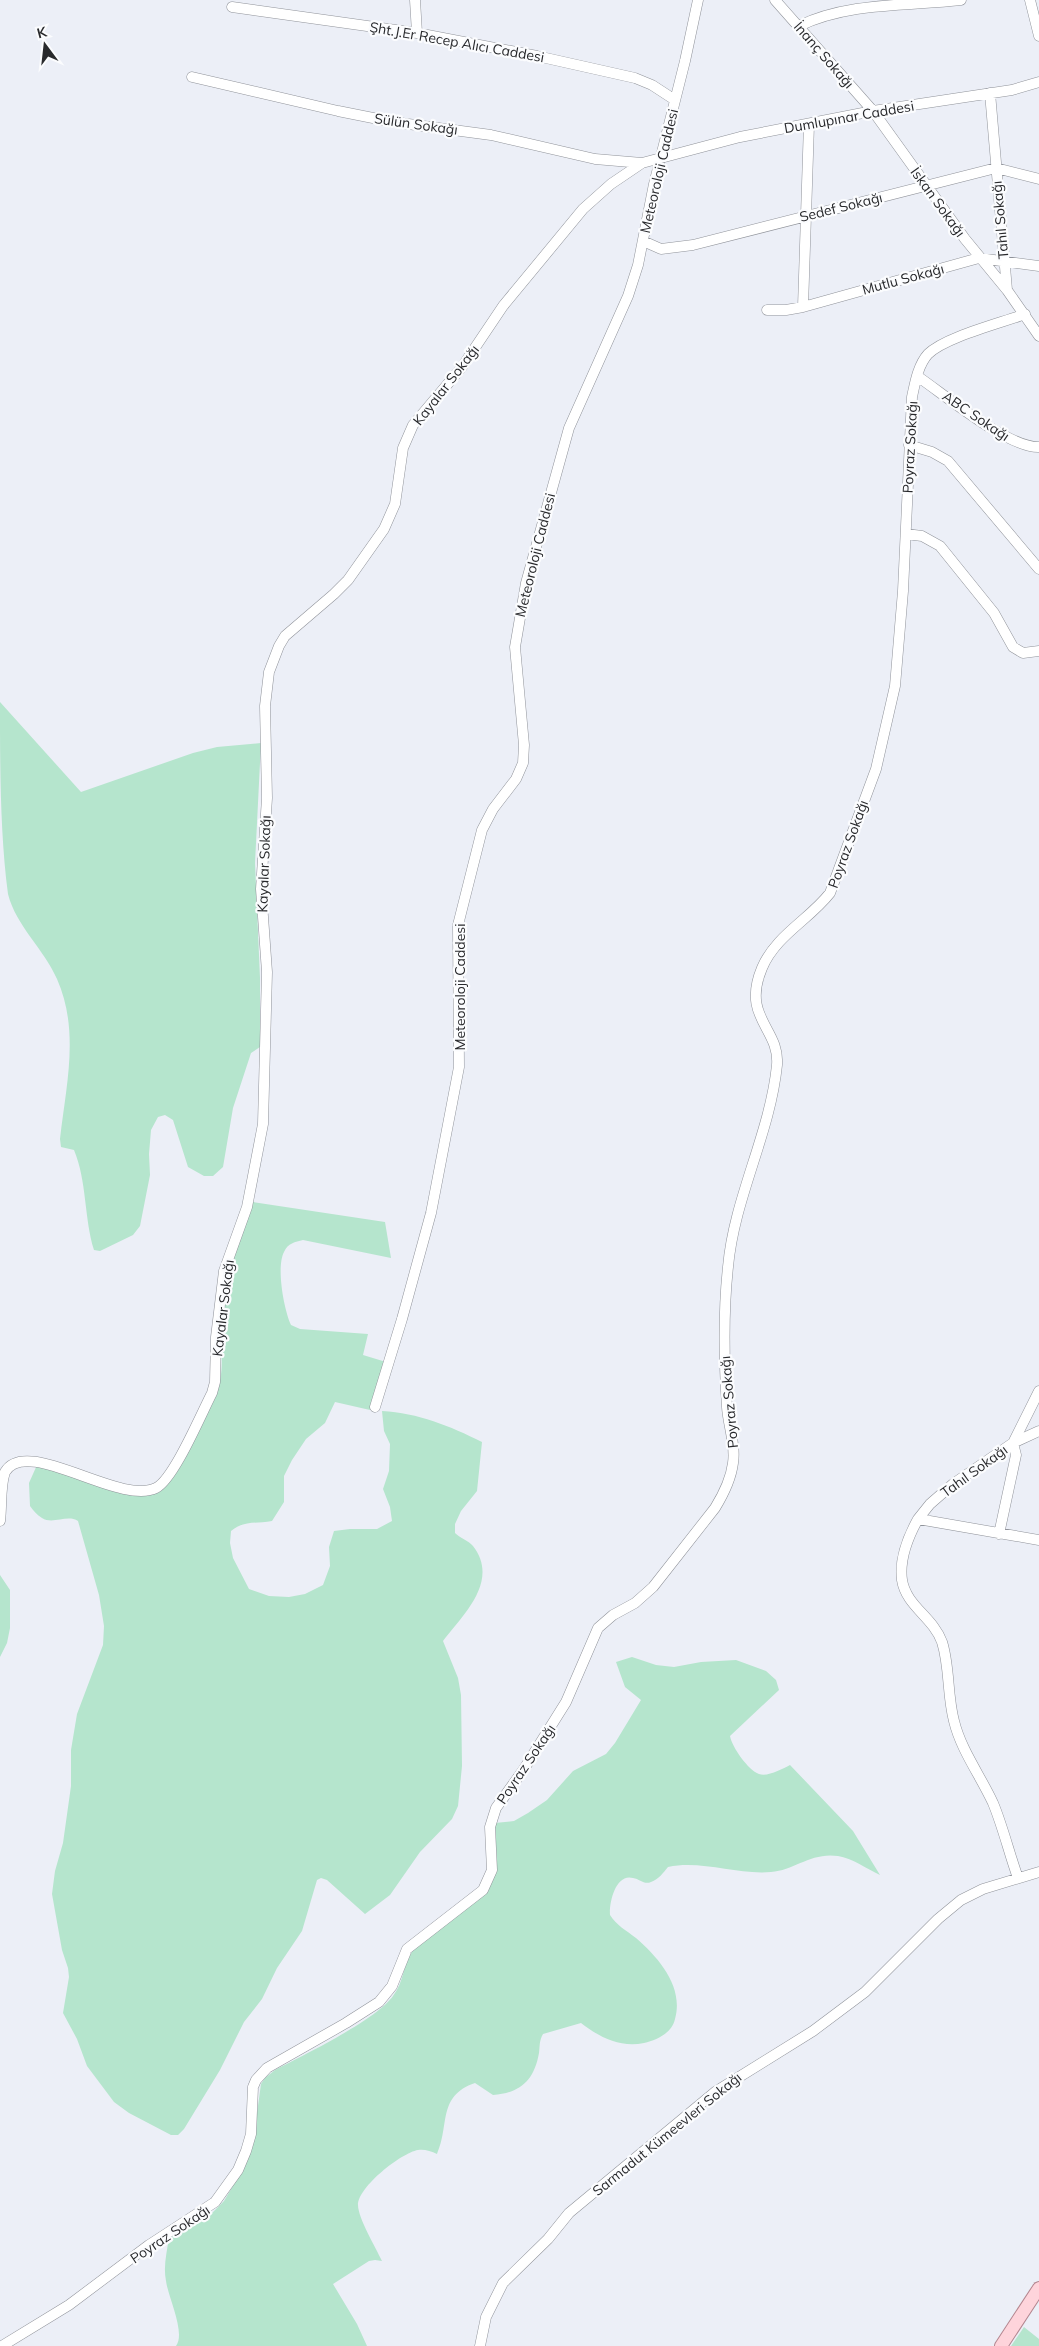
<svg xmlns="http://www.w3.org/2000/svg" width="1039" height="2346" viewBox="0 0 1039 2346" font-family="Mulish,sans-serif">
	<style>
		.green { fill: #b5e5cd }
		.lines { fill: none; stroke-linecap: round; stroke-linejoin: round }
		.minor-casing { stroke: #90939a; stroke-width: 11 }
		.major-casing { stroke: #b3858e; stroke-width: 14 }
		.minor { stroke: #fff; stroke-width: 10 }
		.major { stroke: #fed4db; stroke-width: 12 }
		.labels { text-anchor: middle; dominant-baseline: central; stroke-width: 4.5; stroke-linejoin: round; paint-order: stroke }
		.street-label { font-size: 14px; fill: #28292c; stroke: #fbfcfe }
	</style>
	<rect width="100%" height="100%" fill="#eceff7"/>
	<!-- green -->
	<path class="green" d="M0,702L81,792L193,753L217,747L261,743L255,863L260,978V1047L251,1053L233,1108L223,1167L213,1176H204L188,1167L173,1120L165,1115L158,1117L151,1130L149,1154L150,1175L140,1226L133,1235L100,1251L94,1250C84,1218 87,1181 74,1150L61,1147L60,1139C66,1086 80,1031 57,979C44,949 16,926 8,894C0,833 0,764 0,702Z
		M253,1202L385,1222L391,1258L303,1240C295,1242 288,1243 284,1252C276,1267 284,1310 291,1325L300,1329L368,1334L363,1355L386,1362L370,1410L335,1402L325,1423L306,1439L292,1460L284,1476V1502L272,1521C256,1524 244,1520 231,1531L230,1543L233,1558L249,1589L269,1596L289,1597L305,1594L323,1585L330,1566L329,1547L334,1531L350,1529H377L392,1521L390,1507L383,1489L389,1471L390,1444L384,1431L382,1411C418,1413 450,1426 482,1442L477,1491L461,1511L455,1524V1533C460,1538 469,1541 473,1546C500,1581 463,1615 443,1641L458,1678L461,1695L462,1766L458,1806L452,1819L420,1852L390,1895L365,1914L327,1880L321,1878L317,1880L302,1931L277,1968L262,1999L244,2022L220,2070L184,2129L178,2135H171L129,2113L114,2102L87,2066L77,2039L63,2013L69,1977L68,1968L62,1950L52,1894L55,1871L63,1843L71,1786V1750L77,1714L103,1645L104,1626L99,1595L78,1521C67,1514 53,1525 42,1518C37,1515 33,1510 30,1506L29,1483L37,1465L90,1483L161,1489L214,1398C225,1374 221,1360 221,1335C220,1321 223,1306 225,1293C230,1259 242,1234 253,1202Z
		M0,1575L10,1590V1628L7,1643L0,1657Z
		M632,1657L656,1665L674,1667L701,1662L736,1660L766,1671L776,1680L779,1690L730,1736C732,1747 748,1770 759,1774C768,1777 782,1769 790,1765L853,1831L880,1875C867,1869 852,1858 838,1856C811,1852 795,1870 771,1872C737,1875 702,1860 668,1867C663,1873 659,1879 651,1882C644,1885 640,1879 633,1878C616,1873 609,1902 610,1915C616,1925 627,1931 636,1938C659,1958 684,1987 675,2019C672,2033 657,2040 644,2043C620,2048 599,2037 581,2023L543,2034C539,2041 540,2046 539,2053C534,2081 520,2093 493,2095L475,2083C437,2096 450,2125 437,2154C431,2151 424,2149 418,2150C401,2153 358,2187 358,2205C358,2218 376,2248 382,2261L375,2260L369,2261L333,2284L357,2324L367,2346H176C186,2333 168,2297 166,2281C163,2266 167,2252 169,2237L212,2213L224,2201L240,2174L254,2135L261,2084L265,2078L275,2070C304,2055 376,2020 393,1996C404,1982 403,1964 413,1950L486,1893C500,1871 496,1848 495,1823L514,1821L528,1813L547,1800L573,1771L606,1754L615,1743L641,1700L625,1687L616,1662Z
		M1024,2327L1039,2339V2346H1011Z"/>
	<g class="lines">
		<!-- minor casing -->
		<g class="minor-casing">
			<path id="minor" d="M415,0L417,33
				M775,0L873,111L965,239L1007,290
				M1030,0L1039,36
				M232,7L417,33L537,56L635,78L652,85L675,100
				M799,26C848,2 908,6 961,0
				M192,77L338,111L393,122L491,135L595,159L642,163
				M990,93L1007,290L1039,336
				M643,241L661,249L693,245L996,168L1039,179
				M803,307L809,124
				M767,310H786L803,307L979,258L1039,266
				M917,376C945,395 1008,448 1039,447
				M909,445L932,452L948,461L1039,569
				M906,534L922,536L940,546L994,613L1013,647L1023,653L1039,651
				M1039,1391L1013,1443L953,1484L930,1504L918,1519L1039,1540
				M375,1407L402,1319L431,1213L459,1067L458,925L482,830L493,809L516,779L523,763L524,745L515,647L526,583L569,428L628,296L638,265L654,184L685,61L698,0
				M918,1519C908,1537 899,1558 902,1580C906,1606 933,1617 942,1642C950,1667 947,1695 954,1721C961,1750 980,1775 993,1803C1003,1827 1009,1853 1018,1878
				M0,1521C2,1505 0,1486 5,1472C26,1435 119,1506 156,1488C174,1479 202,1412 212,1393L215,1382L216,1337L224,1271L247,1207L263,1124L267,972L261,889L267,798L265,706L269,672L279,646L285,636L334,594L348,580L384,529L395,504L403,448L413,425L462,367L503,306L583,209L611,184L642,163L740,137L873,111L1012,90L1039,82
				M999,1534L1016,1455L1013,1443L1039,1431
				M2,2346L69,2305L149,2245L215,2202L238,2170L246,2151L251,2134L253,2087L256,2080L267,2068L346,2023L379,2002L392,1986L407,1949L483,1890L492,1870L490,1827L496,1808L524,1769L566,1702L598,1628L613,1615L635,1603L653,1587L715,1508C723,1495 731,1479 733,1463C736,1445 728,1425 727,1407C724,1361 723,1313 728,1267C734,1198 770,1134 777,1065C780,1028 741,1018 762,968C776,935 809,920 830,893L876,769L895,686L903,591L912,397C915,383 918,365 928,354C945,337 1001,323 1025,314
				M480,2346L486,2317L503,2283L548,2239L569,2213L715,2092L813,2031L865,1992L938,1919L961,1900L983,1889L1039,1872"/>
		</g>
		<!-- major casing -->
		<g class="major-casing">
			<path id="major" d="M1001,2346L1039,2288"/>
		</g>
		<!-- minor -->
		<use href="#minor" class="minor"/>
		<!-- major -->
		<use href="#major" class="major"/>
	</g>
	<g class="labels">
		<!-- street labels -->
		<g class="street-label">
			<text transform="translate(457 42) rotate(10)">Şht.J.Er Recep Alıcı Caddesi</text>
			<text transform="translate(824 55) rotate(49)">İnanç Sokağı</text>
			<text transform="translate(849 117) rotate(-10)">Dumlupınar Caddesi</text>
			<text transform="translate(416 124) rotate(8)">Sülün Sokağı</text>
			<text transform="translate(659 171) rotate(-77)">Meteoroloji Caddesi</text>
			<text transform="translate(938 202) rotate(54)">İskan Sokağı</text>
			<text transform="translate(841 207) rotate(-14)">Sedef Sokağı</text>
			<text transform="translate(1000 220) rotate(-95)">Tahıl Sokağı</text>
			<text transform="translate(903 279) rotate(-15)">Mutlu Sokağı</text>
			<text transform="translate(446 385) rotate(-52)">Kayalar Sokağı</text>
			<text transform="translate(976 416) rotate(34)">ABC Sokağı</text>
			<text transform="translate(910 447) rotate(-87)">Poyraz Sokağı</text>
			<text transform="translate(535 555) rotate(-76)">Meteoroloji Caddesi</text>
			<text transform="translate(848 844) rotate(-70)">Poyraz Sokağı</text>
			<text transform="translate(264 864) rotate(-88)">Kayalar Sokağı</text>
			<text transform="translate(460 987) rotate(-90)">Meteoroloji Caddesi</text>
			<text transform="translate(223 1308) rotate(-83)">Kayalar Sokağı</text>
			<text transform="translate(729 1402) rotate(-95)">Poyraz Sokağı</text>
			<text transform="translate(974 1471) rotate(-36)">Tahıl Sokağı</text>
			<text transform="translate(526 1764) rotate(-56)">Poyraz Sokağı</text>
			<text transform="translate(667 2134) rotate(-39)">Sarmadut Kümeevleri Sokağı</text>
			<text transform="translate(170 2234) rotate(-34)">Poyraz Sokağı</text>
		</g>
	</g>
	<!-- north arrow -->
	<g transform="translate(45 45) rotate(345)" stroke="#fbfcfe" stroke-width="4" paint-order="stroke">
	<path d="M0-4L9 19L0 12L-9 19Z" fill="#28292c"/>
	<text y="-8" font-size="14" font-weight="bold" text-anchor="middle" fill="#28292c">K</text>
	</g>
</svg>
